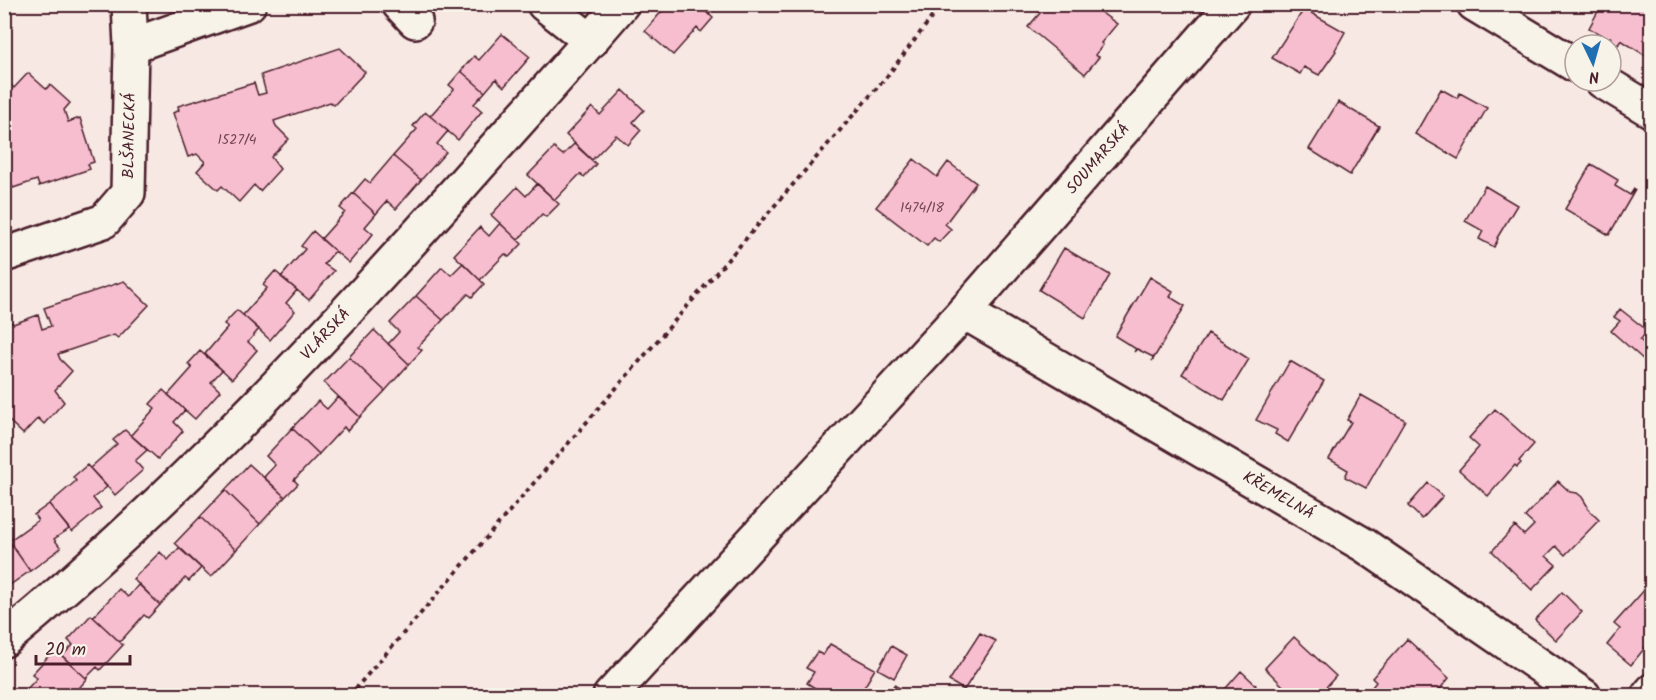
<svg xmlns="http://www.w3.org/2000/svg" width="1656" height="700" viewBox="0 0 1656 700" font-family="Kalam,sans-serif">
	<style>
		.building { fill: #f7bed0; stroke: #4a1f2b; stroke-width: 1.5 }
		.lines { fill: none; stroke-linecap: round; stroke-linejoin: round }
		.minor-casing { stroke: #4a1f2b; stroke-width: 38 }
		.path { stroke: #4a1f2b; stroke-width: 4; stroke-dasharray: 4.5 4.5; stroke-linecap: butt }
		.minor { stroke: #f7f3e8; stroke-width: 33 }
		.labels { text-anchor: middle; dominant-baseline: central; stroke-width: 5; stroke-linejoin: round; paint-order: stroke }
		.number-label { font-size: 14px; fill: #754754 }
		.street-label { font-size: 16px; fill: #4a1f2b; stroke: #f7f3e8 }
	</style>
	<rect width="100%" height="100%" fill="#f7e8e3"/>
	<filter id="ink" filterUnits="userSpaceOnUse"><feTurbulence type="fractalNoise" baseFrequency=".0167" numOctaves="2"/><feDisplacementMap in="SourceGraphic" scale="12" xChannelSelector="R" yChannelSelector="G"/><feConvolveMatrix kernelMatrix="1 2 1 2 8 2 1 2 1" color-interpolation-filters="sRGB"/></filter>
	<g filter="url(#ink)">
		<!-- building -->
		<path class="building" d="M668,4H673L680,11L686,4H698L713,18L701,32L697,28L673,55L645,31Z
			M698,4H718L709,15Z
			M1041,4H1089L1117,24L1101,43L1103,45L1095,55L1099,57L1085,74L1028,27L1040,13L1036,10Z
			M1602,4H1652V47L1646,56L1621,40L1618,45L1611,41L1612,38L1610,37L1608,39L1589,28Z
			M1304,9L1345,32L1335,50L1336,51L1319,75L1304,67L1300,74L1272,58Z
			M502,34L530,57L504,87L496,79L485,92L461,71L474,56L479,60Z
			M340,48L365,72L334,105L330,102L274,121L276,126L289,139L271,157L280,169L260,191L254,185L239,202L222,186L218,190L197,171L205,162L197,154L188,157L173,113L179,110L178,106L254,83L258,95L266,93L261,75Z
			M461,71L485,92L474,104L482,111L458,140L430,116L454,89L449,85Z
			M28,73L46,89L50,85L70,103L64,110L68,122L80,118L94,162L88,164L90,169L39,186L37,180L13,188L7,172L4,173V85L8,82L14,88Z
			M1441,89L1457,98L1460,93L1487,108L1458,159L1415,134Z
			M623,90L644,110L633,122L641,130L628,145L616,135L592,160L566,135L592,107L600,115Z
			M1338,102L1379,126L1350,175L1309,149Z
			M425,112L448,131L437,144L446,152L421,180L393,156L417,129L413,126Z
			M574,144L596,164L584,177L580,174L555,200L528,175L554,148L563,155Z
			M393,156L421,180L396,209L387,201L376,214L353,193L365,179L370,183Z
			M914,159L937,177L948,162L976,183L945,224L951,229L939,242L934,238L927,246L876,207Z
			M1591,164L1618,180L1615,186L1630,195L1634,189L1635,190L1609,235L1565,209Z
			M537,184L559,204L546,217L542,214L518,240L491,215L517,187L526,196Z
			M1485,186L1517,205L1497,238L1498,239L1494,247L1479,239L1483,231L1465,221Z
			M353,193L376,214L365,227L373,234L349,263L321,239L345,212L340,208Z
			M500,223L522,244L509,257L505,254L480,280L454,255L480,227L489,236Z
			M313,231L335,251L324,264L334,271L309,300L281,277L305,249L301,246Z
			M1064,248L1110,275L1085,318L1039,290Z
			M463,263L484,284L472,297L468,294L443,320L416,296L442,267L451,275Z
			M275,271L297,290L286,303L295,311L270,340L243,315L267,288L263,285Z
			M1150,277L1173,291L1170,297L1185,306L1152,361L1153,357L1137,349L1134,352L1136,349L1115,336Z
			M124,281L149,305L118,338L114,335L58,354L60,359L72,371L55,390L64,402L44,424L38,418L23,434L6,418L4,419V324L12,322L13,324L38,315L42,329L51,326L44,308Z
			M416,296L443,320L418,347L422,350L409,364L388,344L399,332L390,323Z
			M1620,309L1648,331L1640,340L1652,351L1645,361L1611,331L1620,321L1614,317Z
			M237,310L259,329L248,342L257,350L232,379L205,354L228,327L224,324Z
			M374,330L409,364L385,391L349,357Z
			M1208,333L1249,359L1224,400L1182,374Z
			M200,351L222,370L211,382L220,391L195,419L168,395L192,368L188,364Z
			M349,357L385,391L360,417L324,383Z
			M1290,361L1324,381L1288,442L1275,434L1277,430L1256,420Z
			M163,390L185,410L174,422L183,431L158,459L131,435L155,408L150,404Z
			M1361,395L1405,420L1366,488L1345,477L1348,470L1329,459L1351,422L1347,420Z
			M338,397L360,417L347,431L344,427L319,454L292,428L318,401L327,409Z
			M1495,409L1534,444L1519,461L1521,463L1517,467L1515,465L1488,496L1459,470L1479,447L1469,438Z
			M292,428L319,454L294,480L298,484L285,497L264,477L275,465L266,456Z
			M125,430L147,450L135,461L143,470L115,495L90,468L117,444L113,440Z
			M249,464L285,497L260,524L225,490Z
			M87,465L107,487L93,498L101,508L72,532L49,504L76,481L73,477Z
			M1558,481L1570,492L1577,493L1582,497L1588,507L1587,508L1599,520L1565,555L1556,546L1546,556L1556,565L1532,590L1492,551L1515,526L1524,535L1534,525L1525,517Z
			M1428,483L1443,496L1422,519L1408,506Z
			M225,490L260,524L236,550L200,517Z
			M49,504L69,529L54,539L61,548L30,571L9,541L38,520L34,515Z
			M200,517L236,550L211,577L175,543Z
			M9,541L30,571L4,589V544Z
			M179,548L201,568L189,581L185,578L160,605L133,579L160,552L168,560Z
			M139,584L160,605L148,618L144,615L120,642L93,617L119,589L128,597Z
			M1647,587L1652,591V639L1631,665L1607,645L1620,629L1614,624Z
			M1562,592L1582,612L1556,640L1535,620Z
			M91,615L123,645L100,670L97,667L86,678L62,656L73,645L68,640Z
			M980,633L996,641L964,690L949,681Z
			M1294,637L1336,676L1318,696H1278L1285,688L1265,668Z
			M1407,639L1449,678L1434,696H1365L1376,682L1372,678Z
			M830,644L875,669L859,696H815L812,694L815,688L807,683L814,672L806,668L817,652L823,655Z
			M891,646L907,655L894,678L878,669Z
			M55,649L87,679L72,696H32L26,690L37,678L32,674Z
			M1241,671L1256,685L1247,696H1219Z
			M894,685L913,696H887Z"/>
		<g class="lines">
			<!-- minor casing -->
			<g class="minor-casing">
				<g id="minor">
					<path d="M399,4L415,21"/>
					<path d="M544,4L591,41"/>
					<path d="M1474,4L1575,65"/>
					<path d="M131,46L249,4"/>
					<path d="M1602,81L1652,111"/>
					<path id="s1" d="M4,255L104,221L128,193L131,46L129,4"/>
					<path id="s2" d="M964,312L1364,545L1584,696"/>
					<path id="s3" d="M4,640C170,503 317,347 460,187C514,126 569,66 622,4"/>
					<path id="s4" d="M610,696L964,312L1233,4"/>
					<path d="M1648,696L1652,691"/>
				</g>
			</g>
			<!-- path -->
			<path class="path" d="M349,696L888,75L942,4"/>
			<!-- minor -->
			<use href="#minor" class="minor"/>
		</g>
	</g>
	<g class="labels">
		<!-- number labels -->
		<g class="number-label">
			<text x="237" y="140">1527/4</text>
			<text x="922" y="208">1474/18</text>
		</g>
		<!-- street labels -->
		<g class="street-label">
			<text stroke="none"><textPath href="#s1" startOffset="200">BLŠANECKÁ</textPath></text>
			<text stroke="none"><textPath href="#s4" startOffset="726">SOUMARSKÁ</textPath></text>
			<text stroke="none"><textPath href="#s3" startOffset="444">VLÁRSKÁ</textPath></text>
			<text stroke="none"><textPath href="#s2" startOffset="364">KŘEMELNÁ</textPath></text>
		</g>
	</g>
	<!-- margin -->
	<rect width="1656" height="700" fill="none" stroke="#f7f3e8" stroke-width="24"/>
	<rect x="12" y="12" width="1632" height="676" fill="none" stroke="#4a1f2b" stroke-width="2" filter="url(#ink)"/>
	<!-- north arrow -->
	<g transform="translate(1593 63) rotate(175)"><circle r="28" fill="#f7f3e8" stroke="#b29e9c" stroke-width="1.5"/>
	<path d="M0-4.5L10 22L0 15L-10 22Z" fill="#1f6fb2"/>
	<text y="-9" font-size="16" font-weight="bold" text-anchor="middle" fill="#4a1f2b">N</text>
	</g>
	<!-- scale -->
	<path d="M36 655v9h94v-9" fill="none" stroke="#4a1f2b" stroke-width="3"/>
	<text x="45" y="655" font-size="18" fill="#4a1f2b" stroke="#f7f3e8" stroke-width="4.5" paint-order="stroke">20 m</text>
</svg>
